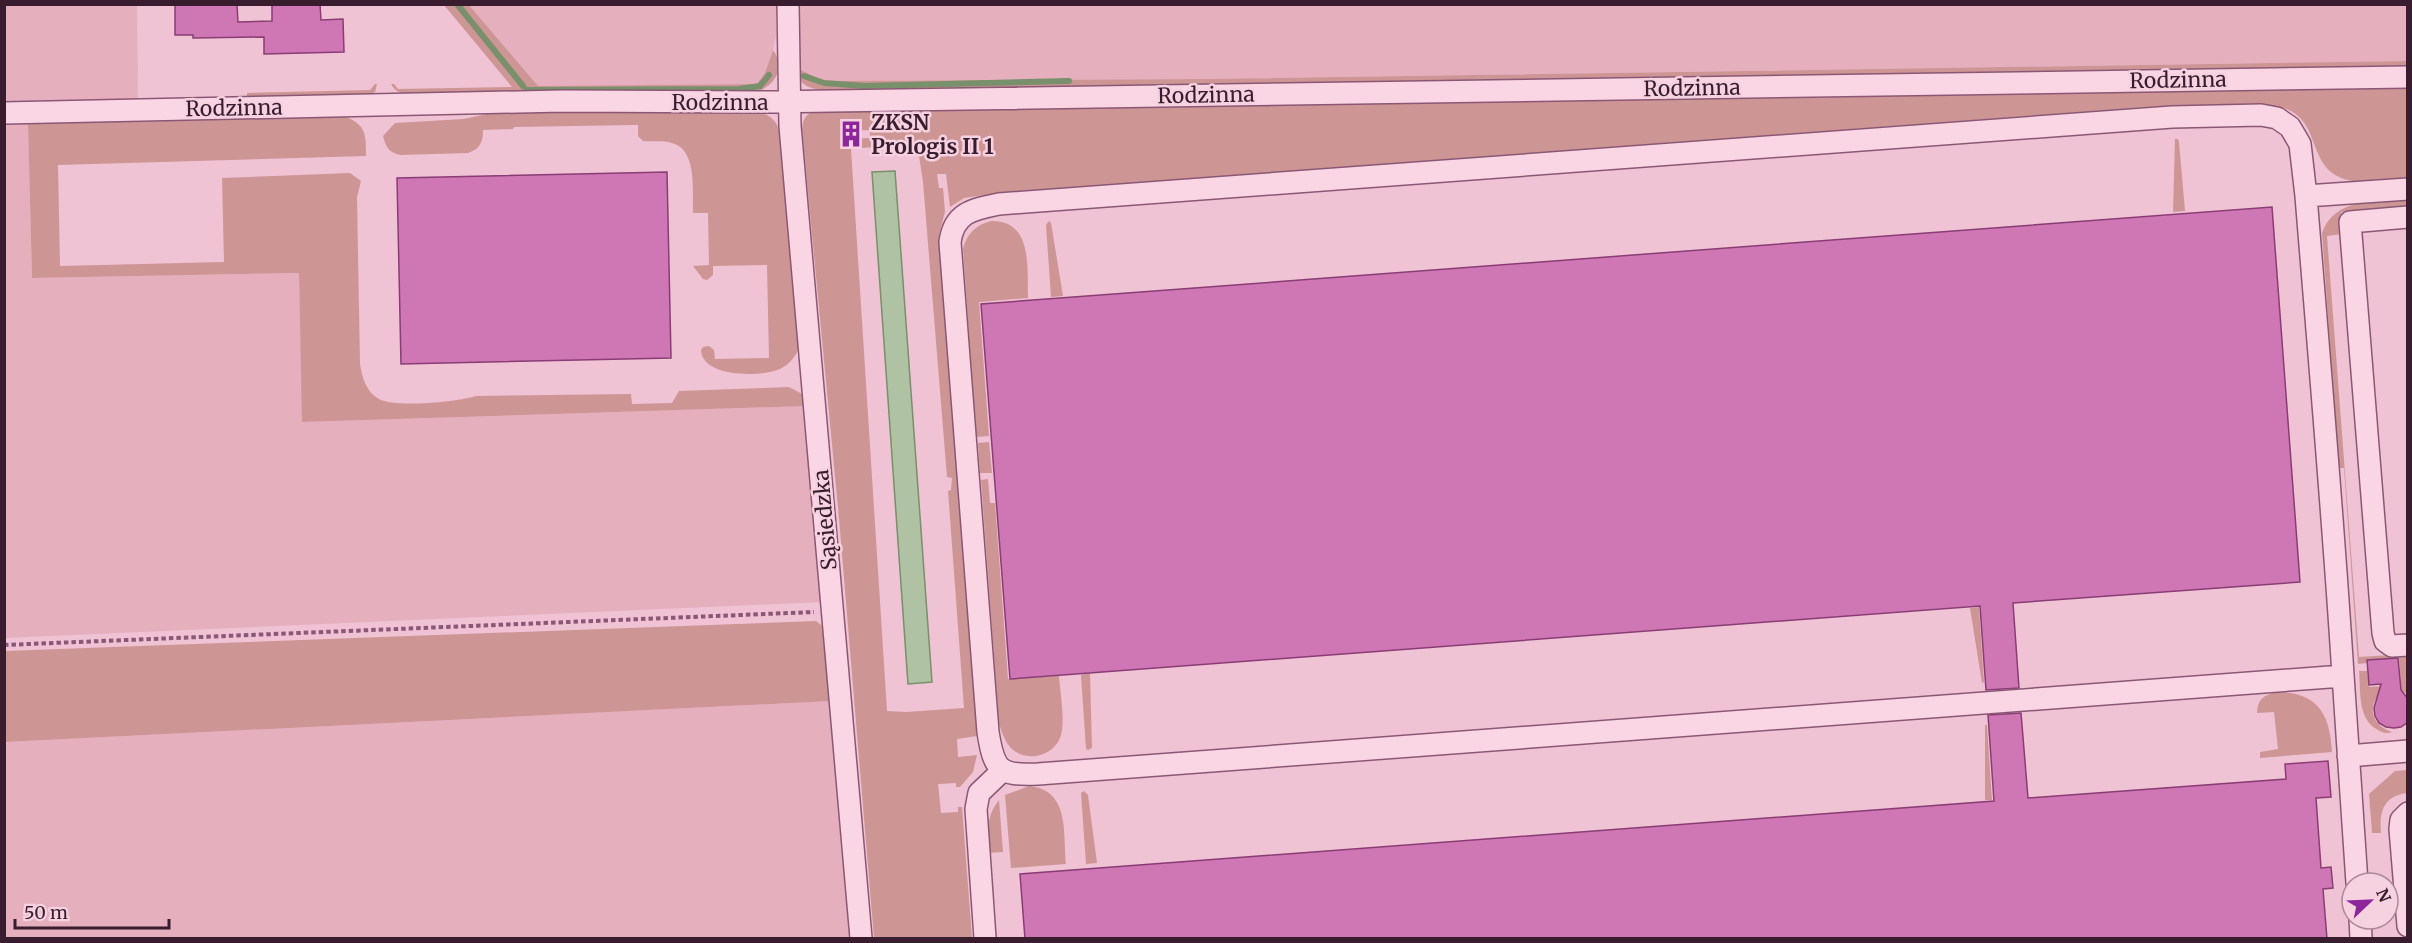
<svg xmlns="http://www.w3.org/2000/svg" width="2412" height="943" viewBox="0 0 2412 943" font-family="Merriweather,serif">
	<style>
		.farmland { fill: #e5afbe }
		.green { fill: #ce9595; fill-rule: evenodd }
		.water { fill: #b0c2a4; stroke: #78906b; stroke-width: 1.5 }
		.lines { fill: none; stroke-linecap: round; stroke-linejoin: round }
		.stream { stroke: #78906b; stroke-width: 6 }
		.building { fill: #cf76b4; stroke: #893d74; stroke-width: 1.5 }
		.minor-casing { stroke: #8a5875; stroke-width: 24 }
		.path { stroke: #8a5875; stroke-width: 4; stroke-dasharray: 4.5 3; stroke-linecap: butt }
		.minor { stroke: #fad5e4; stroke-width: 21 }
		.labels { text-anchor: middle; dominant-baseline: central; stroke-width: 5; stroke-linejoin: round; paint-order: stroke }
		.street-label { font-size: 21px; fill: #391d2e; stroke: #f6d1e0 }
		.poi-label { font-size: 21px; font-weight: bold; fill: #391d2e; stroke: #f6d1e0; text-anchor: start }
	</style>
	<rect width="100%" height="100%" fill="#efc2d4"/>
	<!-- farmland -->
	<path class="farmland" d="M2407,4L2408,61L1206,79L823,81L799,69V5Z
		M4,5H137L138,102L5,105Z
		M469,5H776V36L773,50L765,73L757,84L538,86Z
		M28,123L32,278L299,273L303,422L807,406L823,602L5,638L4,124Z
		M832,701L852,938H5V742Z"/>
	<!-- green -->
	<path class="green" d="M444,5H469L538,86L757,84L765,73L773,50C787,69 773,89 752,93L425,96C411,95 398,97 391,84H394L398,89L512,87Z
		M2408,61L2407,69L829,91C815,89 796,88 799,69L823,81L1206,79Z
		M375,84H377L375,92L367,96L247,99V93L370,90Z
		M2407,84L2408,178C2389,179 2367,185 2348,180C2307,170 2322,126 2289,110C2266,99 2178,107 2147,107L992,194L964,198L950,207L946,174H937L939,188H943L945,212L939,234L977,736L957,739L958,757L977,755L973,772L960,787H956V783L938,784L941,813L958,812V807H962L972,938H874L839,518L802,129C803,118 806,114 817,110ZM870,130V138L846,139V131ZM917,143L923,182L947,477L952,478L951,490L948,491L964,708L906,712L887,711L851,149Z
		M573,110L762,113C780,119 780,133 783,149L799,348C795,357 790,364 780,369C762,377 702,378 701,350L703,347L709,346L714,350L715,359L769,358L767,265L713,266V275L707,280L703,279L693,266L709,265L708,213H693C692,192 698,150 672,143C663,140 653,142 643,141L638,136V125H633L514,127L513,129L483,130C483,142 480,149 468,153L400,155C388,152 386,147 383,136L395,123L464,119L496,112Z
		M344,116C366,125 366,133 366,156L58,165L60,266L224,262L222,178L350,173L361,181L357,197L360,364C362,377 366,392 379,399C395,408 457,402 476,396L631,394L632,404L672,403L679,391L789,387L802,394L807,406L302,422L299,273L32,278L28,123Z
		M2175,139H2178L2179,142L2185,211L2173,212Z
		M2407,200V207L2341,212L2343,234L2327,236L2359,657L2407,654V694L2400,690L2378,695C2367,711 2374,726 2392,732C2387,734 2383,733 2378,730C2357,719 2361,691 2359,671H2367L2369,687L2401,685L2399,658L2367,660V663L2358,664L2344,468H2339L2322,233C2335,197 2375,202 2407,200Z
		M991,221C1033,220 1027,268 1028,298L979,302L989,436L976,437L963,249C967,233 976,225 991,221Z
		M1049,221L1051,223L1063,296L1051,297L1046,225Z
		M989,442L992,473H980L978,443Z
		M988,479L990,503H995L1008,679L1059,676C1060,692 1066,724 1060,738C1052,757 1027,762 1012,749C1005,742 1002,733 999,724L981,480Z
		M1979,607L1984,682L1982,683L1970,608Z
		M816,621L826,629L832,701L5,742V651Z
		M1090,673L1092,748L1088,750L1086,749L1081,675Z
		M2278,692C2318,693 2330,714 2332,752L2260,758V752L2278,749L2274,712L2257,713C2258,698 2264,695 2278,692Z
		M1985,725H1987L1992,800H1985Z
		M2407,770V793C2384,796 2379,811 2381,833H2372L2369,794L2395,771Z
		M1029,786C1070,790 1063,832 1066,864L1011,868L1005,795Z
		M1084,791L1088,795L1097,863L1086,864L1081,793Z
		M999,800L1003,852L988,853C987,833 986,816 999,800Z"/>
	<!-- water -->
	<path class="water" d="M895,171L932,682L908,684L872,172Z"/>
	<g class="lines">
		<!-- stream -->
		<path class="stream" d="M457,4L523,86
			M804,76L824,83L864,86L1069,81
			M527,90L739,89L760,86L769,75"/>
	</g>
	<!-- building -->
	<path class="building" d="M175,4H237L238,22L272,21V4H320L321,20L343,19L344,52L264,54V37L193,38V35H175Z
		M667,172L671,358L401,364L397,178Z
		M2272,207L2300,582L2013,603L2019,688L1986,690L1980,606L1010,679L981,304Z
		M2398,658L2401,690L2408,699V722L2401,727L2394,728L2386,727L2379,723L2375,716L2374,708L2381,684L2369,685L2367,660Z
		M2021,713L2028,798L2286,779L2285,764L2328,761L2331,797L2316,798L2321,868L2331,867L2333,888L2323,889L2327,939H1025L1020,874L1994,801L1988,715Z"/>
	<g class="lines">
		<!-- minor casing -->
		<g class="minor-casing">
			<path id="minor" d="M788,4L790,126L861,938
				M4,113L562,101L765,102L2408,77
				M2306,196L2408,189
				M2408,217L2350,222L2383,633L2385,641L2392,646L2408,645
				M2343,676L1038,774C999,776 994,770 988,732L950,242C954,212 974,209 999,204L2172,117L2261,115L2277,118L2290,127L2300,144L2306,196C2319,356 2333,515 2343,675C2348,744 2352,814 2357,883
				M2348,756L2408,751
				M2408,813L2401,820L2400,829L2408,926
				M2360,919L2361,938
				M985,938L976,809L979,793L1002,771"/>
		</g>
		<!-- path -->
		<path class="path" d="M4,645L814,612"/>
		<!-- minor -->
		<use href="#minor" class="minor"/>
	</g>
	<!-- icons -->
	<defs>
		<g id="building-bare" transform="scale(2.07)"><path d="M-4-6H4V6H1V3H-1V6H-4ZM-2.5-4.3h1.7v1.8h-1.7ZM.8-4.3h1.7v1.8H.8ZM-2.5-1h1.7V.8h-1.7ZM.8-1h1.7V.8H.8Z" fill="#8d269a" stroke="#f6d1e0" stroke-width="2.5" paint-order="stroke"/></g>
	</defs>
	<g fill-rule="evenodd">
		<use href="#building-bare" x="851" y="134"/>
	</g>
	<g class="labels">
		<!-- street labels -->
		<g class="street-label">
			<text transform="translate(2178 80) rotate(-1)">Rodzinna</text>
			<text transform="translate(1692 88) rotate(-1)">Rodzinna</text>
			<text transform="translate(1206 95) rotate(-1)">Rodzinna</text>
			<text x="720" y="102">Rodzinna</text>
			<text transform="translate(234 108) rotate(-1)">Rodzinna</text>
			<text transform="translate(825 520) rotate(-95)">Sąsiedzka</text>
		</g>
		<!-- poi labels -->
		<g class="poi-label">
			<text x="871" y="122">ZKSN<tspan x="871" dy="24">Prologis II 1</tspan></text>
		</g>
	</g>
	<!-- border -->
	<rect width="2412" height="943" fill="none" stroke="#391d2e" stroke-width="12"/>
	<!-- north arrow -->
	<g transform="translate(2370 901) rotate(67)"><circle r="28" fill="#f6d1e0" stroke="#aa8999" stroke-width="1.5"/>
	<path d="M0-4.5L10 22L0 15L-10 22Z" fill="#8d269a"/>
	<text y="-9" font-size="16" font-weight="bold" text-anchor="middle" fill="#391d2e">N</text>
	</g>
	<!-- scale -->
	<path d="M15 919v9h154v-9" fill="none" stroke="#391d2e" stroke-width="3"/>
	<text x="24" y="919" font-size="18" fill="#391d2e" stroke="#f6d1e0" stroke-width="4.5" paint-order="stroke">50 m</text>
</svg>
